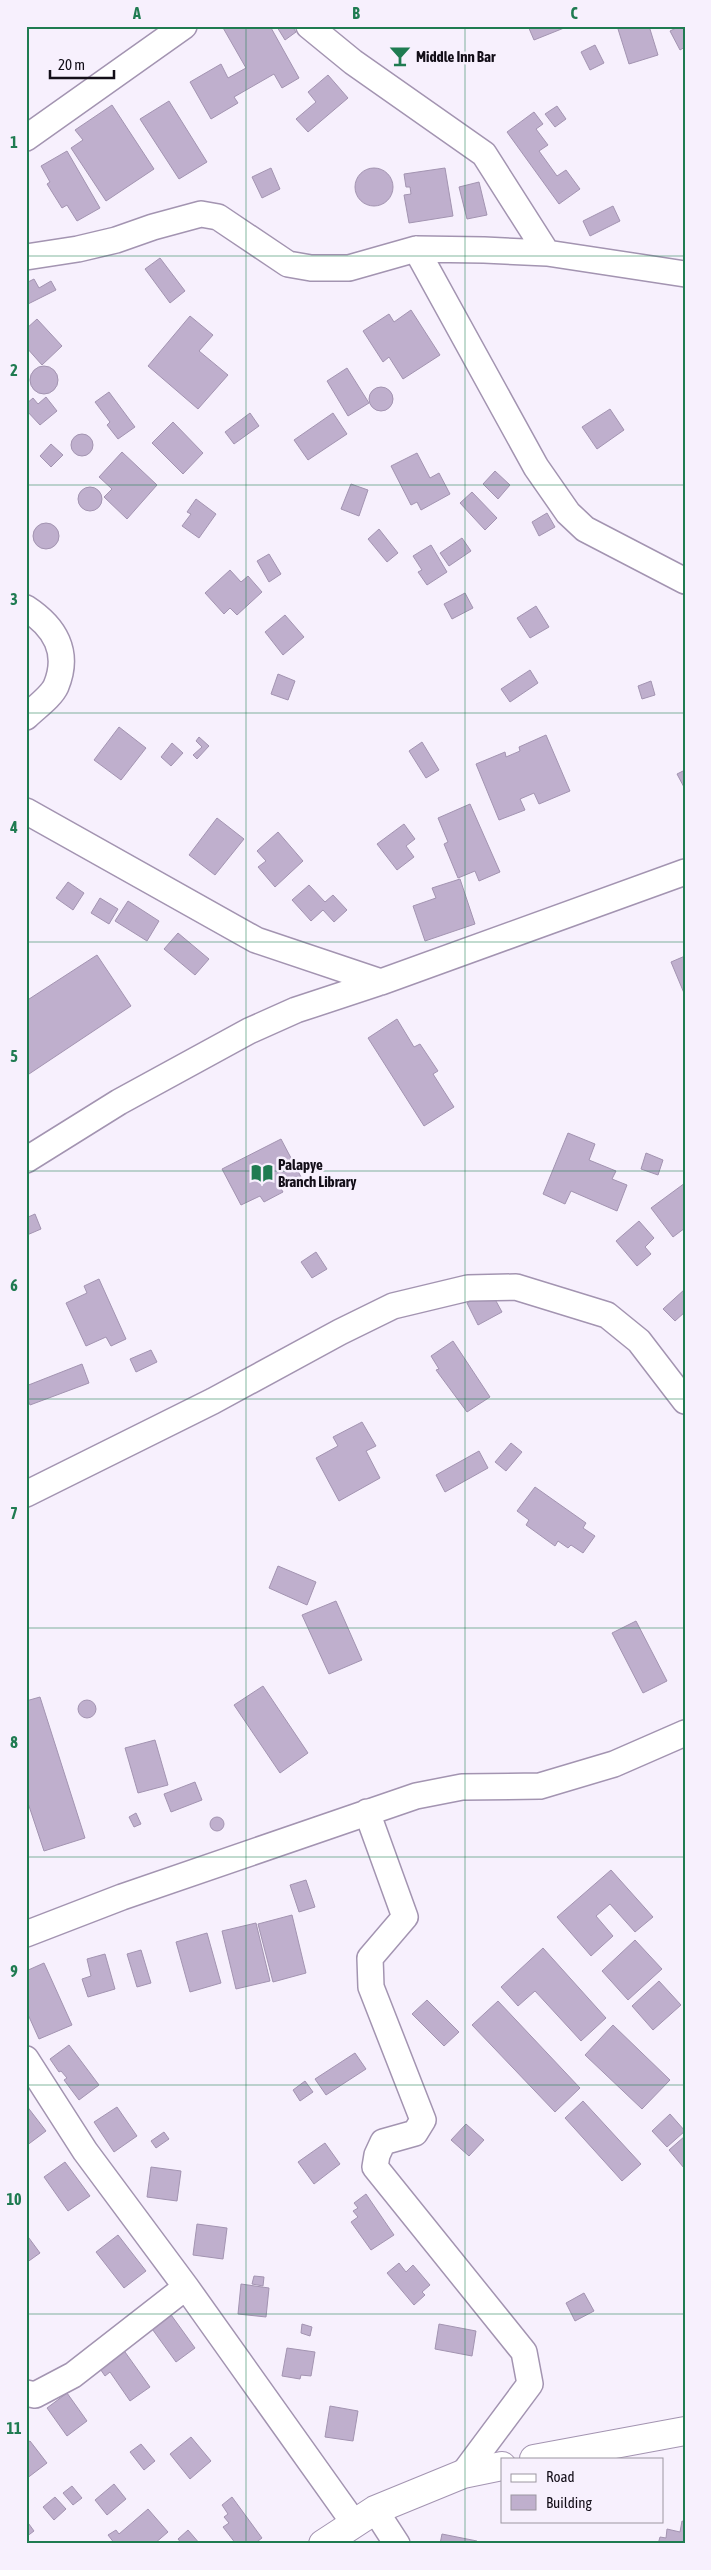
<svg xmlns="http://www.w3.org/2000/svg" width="711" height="2570" viewBox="0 0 711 2570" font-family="'Asap Condensed',sans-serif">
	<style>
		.building { fill: #bfafcd; stroke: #a394b1 }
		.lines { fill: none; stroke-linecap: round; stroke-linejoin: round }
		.street-casing { stroke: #a394b1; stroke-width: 28 }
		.secondary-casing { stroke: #a394b1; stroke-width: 30 }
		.street { stroke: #fff; stroke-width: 25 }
		.secondary { stroke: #fff; stroke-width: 28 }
		.grid { fill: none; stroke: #1f7b51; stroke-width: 1; stroke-opacity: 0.55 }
		.labels { text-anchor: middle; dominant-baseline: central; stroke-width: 5; stroke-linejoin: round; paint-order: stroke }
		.poi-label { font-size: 15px; font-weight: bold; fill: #130e18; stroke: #f7f0fd; text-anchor: start }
		.neatline { fill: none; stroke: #1f7b51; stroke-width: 2 }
		.grid-label { font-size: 16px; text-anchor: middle; font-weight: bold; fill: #1f7b51 }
	</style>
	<rect width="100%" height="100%" fill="#f7f0fd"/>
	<!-- building -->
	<path class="building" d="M222,26H270L299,78L282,88L274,74L234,97L238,103L211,119L190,82L221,64L228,78L246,68Z
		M292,26L296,32L285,40L277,27Z
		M528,26H563L564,28L534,40Z
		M626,26H649L658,55L629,64L618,29Z
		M680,26H685V47L680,50L670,31Z
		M595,45L604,63L590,70L581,52Z
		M328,75L348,98L308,132L296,119L316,102L308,92Z
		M169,101L207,162L179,179L140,119Z
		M112,105L154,169L106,201L71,148L83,140L75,130Z
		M557,106L566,119L555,127L545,114Z
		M534,112L543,124L536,129L548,145L539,151L557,176L566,170L580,189L559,204L507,132Z
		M67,151L100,208L77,221L67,205L62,208L47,184L50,182L41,166Z
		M355 187a19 19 0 1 1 38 0a19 19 0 1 1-38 0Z
		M271,168L280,189L262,198L252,177Z
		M445,168L453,216L409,223L404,195L411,194L410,187H406L404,174Z
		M479,182L487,215L467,219L459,187Z
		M613,206L620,221L590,236L583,221Z
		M160,258L185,291L170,303L145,269Z
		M34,279L39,288L51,281L56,290L26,305V283Z
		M411,310L440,355L403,379L389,357L383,362L363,331L389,314L394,322Z
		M190,316L213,335L199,351L228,375L198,409L148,366Z
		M37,319L62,346L42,365L26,347V329Z
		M30 380a14 14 0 1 1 28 0a14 14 0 1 1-28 0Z
		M347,368L369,403L348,416L327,381Z
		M369 399a12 12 0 1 1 24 0a12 12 0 1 1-24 0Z
		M109,392L135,427L118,439L107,425L110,422L95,402Z
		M46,397L57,411L40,425L26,410V404L33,398L38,404Z
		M610,409L624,430L597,449L582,427Z
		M250,413L259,426L234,444L225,432Z
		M333,413L347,434L308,460L294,440Z
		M173,422L203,453L183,474L152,443Z
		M71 445a11 11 0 1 1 22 0a11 11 0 1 1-22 0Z
		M51,444L63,455L51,467L40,456Z
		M122,452L157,485L127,519L104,497L112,489L99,477Z
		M417,453L430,478L439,473L450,494L421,510L417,502L411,505L391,466Z
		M495,471L510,485L498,499L483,484Z
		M351,484L368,490L359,516L341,509Z
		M78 499a12 12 0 1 1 24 0a12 12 0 1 1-24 0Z
		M472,492L497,518L485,530L460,503Z
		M196,499L216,514L199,538L182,526L191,514L187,512Z
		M547,513L555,527L539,536L532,522Z
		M33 536a13 13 0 1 1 26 0a13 13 0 1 1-26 0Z
		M379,529L398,553L387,562L368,539Z
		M462,538L471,551L449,566L440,553Z
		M431,545L447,572L427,585L418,572L422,570L413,556Z
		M269,554L281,574L269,582L257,561Z
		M230,570L241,582L248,576L262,592L237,615L230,608L224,614L205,593Z
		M465,593L473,608L452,619L444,604Z
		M536,606L549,627L530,638L517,618Z
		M285,615L304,637L283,655L265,632Z
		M530,670L538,683L510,702L501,689Z
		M278,674L295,681L288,700L271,694Z
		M651,681L655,695L642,699L638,686Z
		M119,727L146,748L121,780L94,760Z
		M546,735L570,791L539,804L534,793L520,799L525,810L499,820L476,764L505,752L506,757L520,751L519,747Z
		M199,737L209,746L197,759L193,755L202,747L196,741Z
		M422,742L439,770L426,778L409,751Z
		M172,743L183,753L171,766L161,757Z
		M685,770V789L677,774Z
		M470,804L500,872L479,881L475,871L458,878L444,844L448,842L438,818Z
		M217,818L244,839L215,875L189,855Z
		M404,824L415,839L406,846L414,857L397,870L377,844Z
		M278,832L303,861L275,887L258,867L266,861L257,851Z
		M460,879L475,924L425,941L413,906L436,898L432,888Z
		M68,882L84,893L73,910L56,898Z
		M309,885L325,902L333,895L347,910L334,922L323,910L311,921L292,900Z
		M100,898L118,909L109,924L91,913Z
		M128,901L159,921L147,941L115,921Z
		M178,933L209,959L195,975L164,949Z
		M97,955L131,1006L26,1076V1001Z
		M685,956V993H684L671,962Z
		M397,1019L414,1047L420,1044L438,1071L433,1074L454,1107L424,1126L368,1038Z
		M568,1133L595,1144L589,1160L616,1171L612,1179L627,1185L617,1211L571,1191L565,1204L543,1194Z
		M281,1139L301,1177L280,1187L283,1192L264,1202L260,1196L241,1205L222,1169Z
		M646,1153L663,1160L658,1175L641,1169Z
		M685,1183V1228L673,1237L651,1208Z
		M35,1214L41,1229L27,1235L26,1218Z
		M639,1221L654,1238L645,1247L651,1254L637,1266L616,1241Z
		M316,1252L327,1269L312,1278L301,1262Z
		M99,1279L126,1339L111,1346L106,1337L86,1346L66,1303L87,1293L84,1286Z
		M685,1289V1312L675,1321L663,1309Z
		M490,1290L502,1312L478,1325L467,1303Z
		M453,1341L490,1397L467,1412L436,1370L439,1369L431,1356Z
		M151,1350L157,1362L136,1372L130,1359Z
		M82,1364L89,1383L30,1405L26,1395V1386Z
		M362,1422L376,1446L366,1451L380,1478L339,1501L316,1458L338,1446L333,1437Z
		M511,1443L522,1452L506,1471L495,1462Z
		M479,1451L488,1468L445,1492L436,1475Z
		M535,1487L586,1523L583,1528L595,1536L583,1553L571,1545L568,1548L558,1541L555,1546L526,1525L529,1520L517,1511Z
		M278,1566L316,1582L307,1605L269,1588Z
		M336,1601L362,1660L329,1674L302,1615Z
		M636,1621L667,1681L643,1693L612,1633Z
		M263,1686L308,1753L280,1773L234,1705Z
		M40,1697L85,1838L44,1851L26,1797V1701Z
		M78 1709a9 9 0 1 1 18 0a9 9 0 1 1-18 0Z
		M155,1740L168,1785L138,1793L125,1748Z
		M195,1782L202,1800L171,1812L164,1794Z
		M136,1813L141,1824L134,1827L129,1817Z
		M210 1824a7 7 0 1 1 14 0a7 7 0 1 1-14 0Z
		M611,1870L653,1917L635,1932L610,1904L596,1916L613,1936L591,1956L557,1917Z
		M306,1880L315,1907L299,1912L290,1885Z
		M292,1915L306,1973L273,1982L258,1924Z
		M256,1923L270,1981L236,1989L222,1931Z
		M207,1933L221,1983L190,1992L176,1942Z
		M635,1940L662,1969L628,2000L602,1971Z
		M543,1948L606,2018L581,2041L535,1991L518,2006L501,1987Z
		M141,1950L151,1983L137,1987L127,1954Z
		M105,1954L115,1989L88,1997L82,1979L91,1976L87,1959Z
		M44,1963L72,2025L39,2039L26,2010V1971Z
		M659,1981L681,2005L653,2030L632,2006Z
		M427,2000L459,2032L444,2046L412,2014Z
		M498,2001L580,2088L555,2112L472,2025Z
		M613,2025L670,2080L642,2109L585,2055Z
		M69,2045L99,2085L79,2100L64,2080L67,2078L61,2071L59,2072L50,2059Z
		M355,2053L366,2069L326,2095L315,2079Z
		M305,2081L313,2092L300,2101L293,2090Z
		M583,2101L641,2164L622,2181L565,2118Z
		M26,2105L46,2131L26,2146Z
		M117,2107L137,2136L114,2152L94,2122Z
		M670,2114L685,2131L667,2147L652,2131Z
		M466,2124L484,2140L469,2156L451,2140Z
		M164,2132L169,2139L156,2148L151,2141Z
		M685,2136V2168H684L669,2150Z
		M325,2143L340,2164L314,2184L298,2162Z
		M65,2162L90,2196L68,2211L44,2177Z
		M151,2167L181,2171L177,2201L147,2197Z
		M366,2194L394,2235L371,2250L351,2222L358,2217L353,2211L358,2208L354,2203Z
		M197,2224L227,2228L223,2259L193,2255Z
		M26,2234L40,2253L26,2263Z
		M118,2235L146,2271L124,2288L96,2252Z
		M399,2263L406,2272L413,2265L430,2285L422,2292L425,2295L414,2305L387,2273Z
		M254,2276L264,2277L263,2286L252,2284Z
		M241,2284L269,2288L266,2317L238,2314Z
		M584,2293L594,2311L575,2321L566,2303Z
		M169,2312L195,2348L176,2362L150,2326Z
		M302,2324L312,2327L310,2336L301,2333Z
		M439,2324L476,2331L472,2356L435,2349Z
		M120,2345L150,2387L130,2401L110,2372L105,2376L96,2363Z
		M287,2348L315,2352L311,2376L301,2375L300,2379L282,2376Z
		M67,2393L87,2421L67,2436L47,2408Z
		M330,2406L358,2411L353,2441L325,2437Z
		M191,2437L211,2461L190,2479L170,2454Z
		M30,2441L47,2463L26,2479V2443Z
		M141,2444L155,2461L144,2470L130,2452Z
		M114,2484L126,2499L107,2515L95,2500Z
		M72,2486L82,2498L73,2505L63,2493Z
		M55,2497L66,2509L54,2520L43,2507Z
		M232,2497L262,2538L254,2544H236L223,2527L229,2523L224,2517L228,2514L222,2505Z
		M148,2509L168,2532L154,2544H115L108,2535L116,2530L119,2534Z
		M26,2520L34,2531L26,2537Z
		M682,2521L685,2522V2544H658L660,2537L666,2538L667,2529L680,2532Z
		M188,2530L200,2544H182L178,2539Z
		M442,2534L477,2541V2544H440Z"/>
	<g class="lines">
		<!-- street casing -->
		<g class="street-casing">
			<path id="street" d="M309,26L353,62L484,154L547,253
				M26,138L184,26
				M416,249L536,467L568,513L585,529L685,581
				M26,257L78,249L116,240L153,227L201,214L218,217L288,264L311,268H349L416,249L484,250L547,253L685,274
				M26,608C55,627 70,652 56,686C51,697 35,708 26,717
				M26,811L256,940L381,982
				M26,1160L119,1102L249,1031L296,1010L381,982L685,872
				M26,1494L213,1401L340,1332L393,1306L468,1288L516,1287L607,1315L639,1341L685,1401
				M367,1812L405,1917L370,1958L371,1987L423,2120L415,2133L383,2142L377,2155L375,2167L524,2352L530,2384L463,2474
				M26,1934L122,1897L416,1796L462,1787L540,1786L614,1764L685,1733
				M26,2059L85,2151L186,2287L354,2523
				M26,2393L35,2395L73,2375L186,2287
				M375,2510L397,2544"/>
		</g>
		<!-- secondary casing -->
		<g class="secondary-casing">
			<path id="secondary" d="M534,2459L685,2431
				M323,2544L375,2510L463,2474L502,2466"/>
		</g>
		<!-- street -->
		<use href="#street" class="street"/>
		<!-- secondary -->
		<use href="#secondary" class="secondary"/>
	</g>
	<!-- grid -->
	<path class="grid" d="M246,26V2544M465,26V2544M26,256H685M26,485H685M26,713H685M26,942H685M26,1171H685M26,1399H685M26,1628H685M26,1857H685M26,2085H685M26,2314H685"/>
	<!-- icons -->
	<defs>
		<g id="bar-bare" transform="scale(1.725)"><path d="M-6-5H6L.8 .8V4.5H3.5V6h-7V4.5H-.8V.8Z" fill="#1f7b51" stroke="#f7f0fd" stroke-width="2.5" paint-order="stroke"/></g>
		<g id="library-bare" transform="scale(1.725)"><path d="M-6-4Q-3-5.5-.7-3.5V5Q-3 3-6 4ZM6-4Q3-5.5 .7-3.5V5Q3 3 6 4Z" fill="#1f7b51" stroke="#f7f0fd" stroke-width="2.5" paint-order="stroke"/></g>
	</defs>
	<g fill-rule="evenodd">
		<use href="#bar-bare" x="400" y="56"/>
		<use href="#library-bare" x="262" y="1173"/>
	</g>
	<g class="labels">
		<!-- poi labels -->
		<g class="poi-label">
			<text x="416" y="56">Middle Inn Bar</text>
			<text x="278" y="1164">Palapye<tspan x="278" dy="17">Branch Library</tspan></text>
		</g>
	</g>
	<!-- border -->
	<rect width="711" height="2570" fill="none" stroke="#f7f0fd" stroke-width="55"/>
	<!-- legend -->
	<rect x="501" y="2458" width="162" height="65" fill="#f7f0fd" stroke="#9c96a1"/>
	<rect x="511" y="2474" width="25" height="8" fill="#ffffff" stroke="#9c96a1"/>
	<text x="546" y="2482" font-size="15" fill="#130e18">Road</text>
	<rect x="511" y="2495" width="25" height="15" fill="#bfafcd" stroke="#9c96a1"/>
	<text x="546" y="2508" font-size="15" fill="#130e18">Building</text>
	<!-- scale -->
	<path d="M50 70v8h64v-8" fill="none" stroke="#130e18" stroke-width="2.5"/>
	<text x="58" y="70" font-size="15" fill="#130e18" stroke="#f7f0fd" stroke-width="4" paint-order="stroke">20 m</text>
	<rect x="28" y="28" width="656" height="2514" class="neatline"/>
	<g class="grid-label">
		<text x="137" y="19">A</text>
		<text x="356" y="19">B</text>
		<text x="574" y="19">C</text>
		<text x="14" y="148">1</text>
		<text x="14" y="376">2</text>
		<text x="14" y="605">3</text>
		<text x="14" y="833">4</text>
		<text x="14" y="1062">5</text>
		<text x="14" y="1291">6</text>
		<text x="14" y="1519">7</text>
		<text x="14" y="1748">8</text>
		<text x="14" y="1977">9</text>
		<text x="14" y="2205">10</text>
		<text x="14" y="2434">11</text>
	</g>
</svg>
